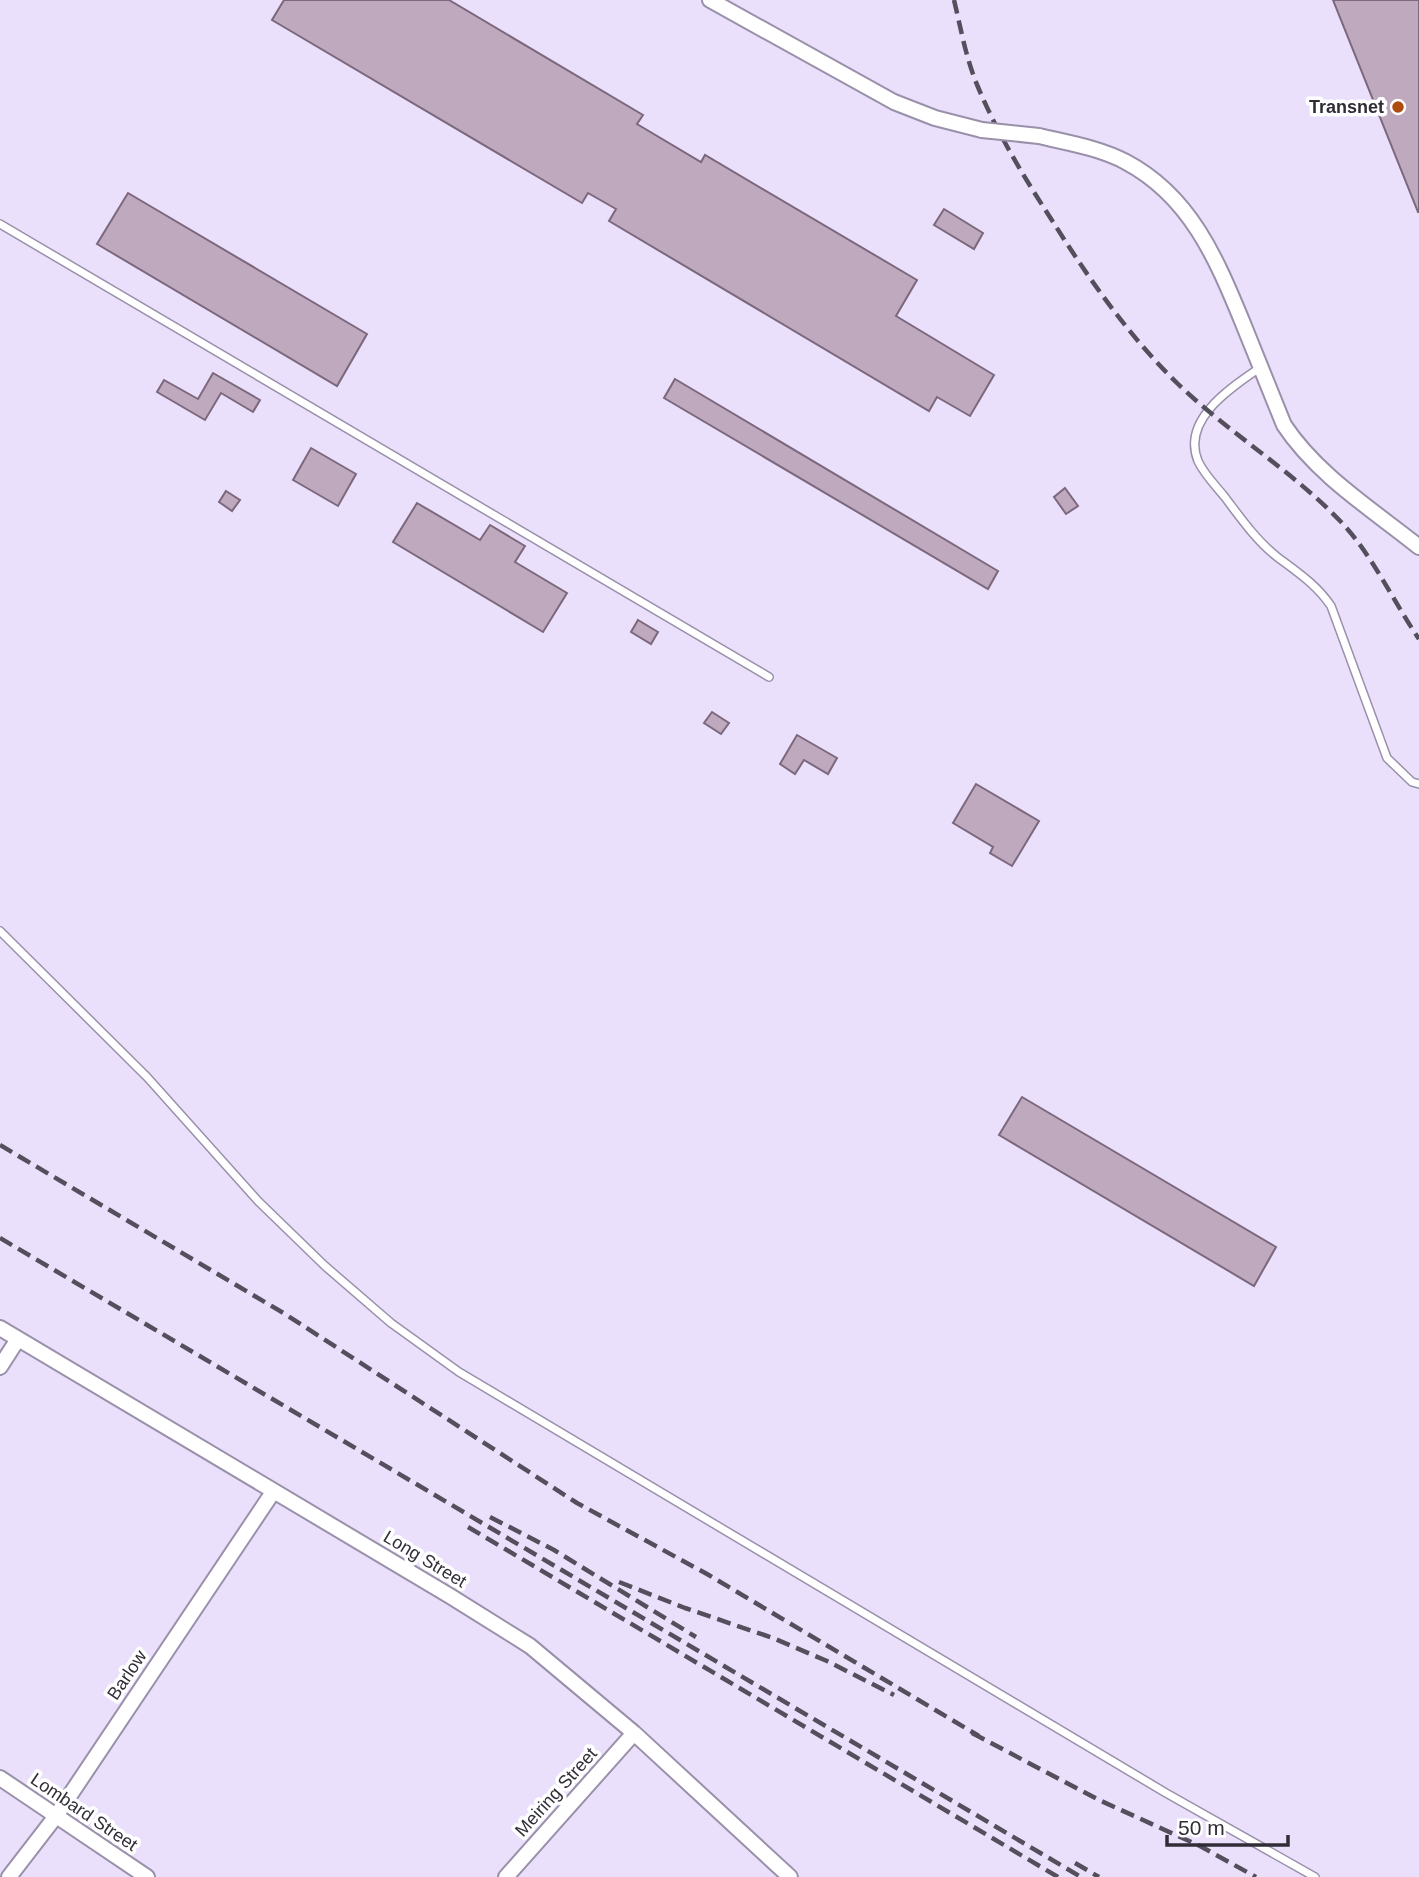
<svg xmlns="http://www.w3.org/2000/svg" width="1419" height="1877" viewBox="0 0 1419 1877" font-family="Arial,sans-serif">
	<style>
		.building { fill: #bea9bf; stroke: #7c687d; stroke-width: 2 }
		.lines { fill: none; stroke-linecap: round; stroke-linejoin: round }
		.lane-casing { stroke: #9a90aa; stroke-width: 10 }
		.street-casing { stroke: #9a90aa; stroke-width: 18 }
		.lane { stroke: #fff; stroke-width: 7 }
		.street { stroke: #fff; stroke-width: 14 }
		.rail { stroke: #544f5c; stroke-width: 4.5; stroke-dasharray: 14 7; stroke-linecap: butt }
		.street-bridge-casing { stroke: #9a90aa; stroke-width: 18; stroke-linecap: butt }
		.street-bridge { stroke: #fff; stroke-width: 14 }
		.poi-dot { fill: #ae4c0f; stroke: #fff; stroke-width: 2.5 }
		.labels { text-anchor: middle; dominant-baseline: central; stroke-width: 7; stroke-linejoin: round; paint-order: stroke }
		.poi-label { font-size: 18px; font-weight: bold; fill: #312d37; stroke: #fff; text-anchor: end }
		.street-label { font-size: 18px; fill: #312d37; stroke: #fff }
	</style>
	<rect width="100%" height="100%" fill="#ebe0fc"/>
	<!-- building -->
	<path class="building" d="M284,0H449L643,115L637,124L701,162L705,155L917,280L896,316L994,375L970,416L937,397L929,411L609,221L616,209L588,193L582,203L272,20Z
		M1333,0H1419V212H1418Z
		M128,193L367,334L337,386L97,244Z
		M944,209L983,233L974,249L934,225Z
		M213,373L260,400L253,412L221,393L205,420L157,392L164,380L198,399Z
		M675,379L998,571L988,589L664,398Z
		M311,448L356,474L338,506L293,480Z
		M1065,488L1078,506L1066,514L1054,497Z
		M226,491L240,500L232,511L219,502Z
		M417,503L480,540L490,525L525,546L515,562L567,593L543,632L393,542Z
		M638,620L658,632L651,644L631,632Z
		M712,712L729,723L721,734L704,723Z
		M797,735L837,758L828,774L804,760L795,774L780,764Z
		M976,784L1039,821L1012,866L990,853L993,847L953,823Z
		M1022,1097L1276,1247L1254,1286L999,1135Z"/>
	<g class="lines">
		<!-- lane casing -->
		<g class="lane-casing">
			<path id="lane" d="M0,224L769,677
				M1261,367C1232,387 1181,419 1198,461C1204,474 1215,485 1224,496C1240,517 1255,539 1276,556C1297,572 1316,584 1331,606L1387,758L1412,782L1419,784
				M0,931L147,1077L258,1201L325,1266L391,1323L459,1372L1166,1793L1315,1877"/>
		</g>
		<!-- street casing -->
		<g class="street-casing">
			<path id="street" d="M710,0L894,102L935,118L982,130
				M1039,136C1068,143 1100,148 1126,162C1190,196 1216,258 1242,321C1256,356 1270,390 1284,425C1317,475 1373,510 1419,547
				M0,1328L450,1596L530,1646L634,1733L790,1877
				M0,1367L18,1339
				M0,1778L147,1877
				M9,1877L56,1816L273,1492
				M506,1877L634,1733"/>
		</g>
		<!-- lane -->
		<use href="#lane" class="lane"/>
		<!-- street -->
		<use href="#street" class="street"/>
		<!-- rail -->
		<path class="rail" d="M954,0C961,29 966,59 978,87C998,135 1027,182 1055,225C1091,282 1129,336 1178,384C1230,434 1293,471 1343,524C1374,558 1393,601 1419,639
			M0,1145L285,1314L577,1503L707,1574L979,1736
			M0,1238L1081,1877
			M490,1517L554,1550L696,1637
			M468,1527L1058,1877
			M619,1582L685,1608L773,1638L827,1661L894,1695
			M972,1733L1099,1800L1200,1846L1256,1877
			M1075,1863L1099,1877"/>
		<!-- street-bridge casing -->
		<g class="street-bridge-casing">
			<path id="street-bridge" d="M982,130L1039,136"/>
		</g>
		<!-- street-bridge -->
		<use href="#street-bridge" class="street-bridge"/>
	</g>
	<!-- markers -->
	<circle class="poi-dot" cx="1398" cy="107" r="7"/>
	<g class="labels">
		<!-- poi labels -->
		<g class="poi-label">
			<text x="1384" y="107">Transnet</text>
		</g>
		<!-- street labels -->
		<g class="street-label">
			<text transform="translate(425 1559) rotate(31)">Long Street</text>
			<text transform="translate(127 1675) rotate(-56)">Barlow</text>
			<text transform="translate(556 1792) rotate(-48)">Meiring Street</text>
			<text transform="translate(84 1812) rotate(34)">Lombard Street</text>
		</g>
	</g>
	<!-- scale -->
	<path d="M1167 1835v10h121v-10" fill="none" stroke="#312d37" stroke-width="3.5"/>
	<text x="1178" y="1835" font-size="21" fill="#312d37" stroke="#ffffff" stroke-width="5" paint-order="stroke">50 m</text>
</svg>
